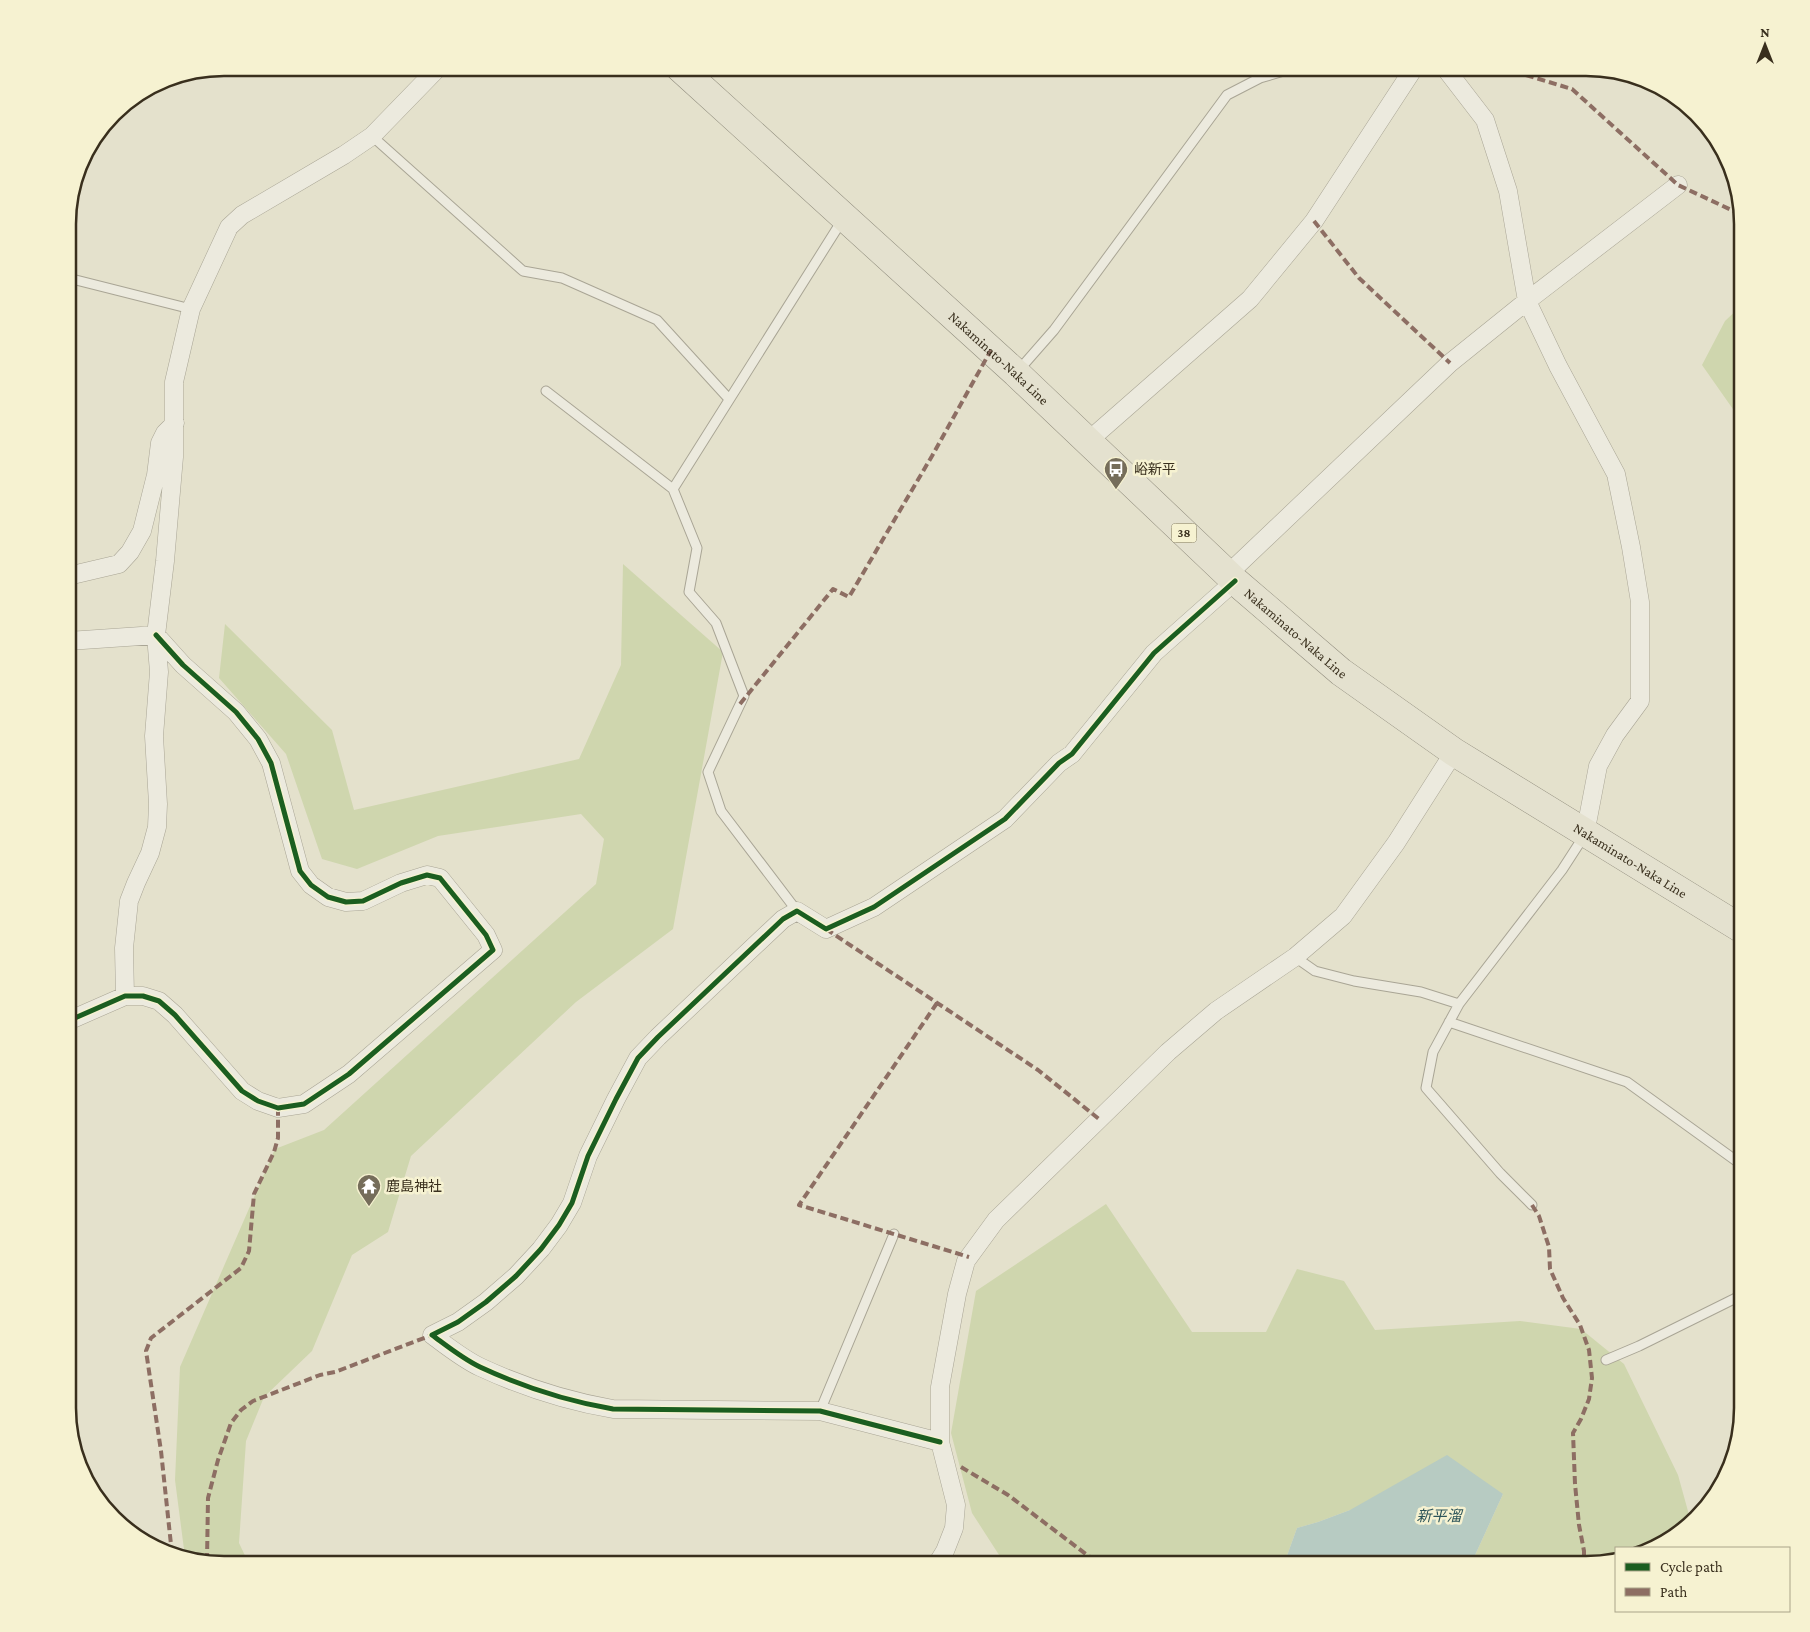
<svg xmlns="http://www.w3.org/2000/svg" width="1810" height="1632" viewBox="0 0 1810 1632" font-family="'Crimson Pro','Noto Sans JP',serif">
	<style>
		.green { fill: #cfd6ae }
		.water { fill: #b7cbc2 }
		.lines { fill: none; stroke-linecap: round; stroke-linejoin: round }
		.service-casing { stroke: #a9a595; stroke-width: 11 }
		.minor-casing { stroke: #a9a595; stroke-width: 19 }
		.primary-casing { stroke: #8f8b7c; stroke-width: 29 }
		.service { stroke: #eceade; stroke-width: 9 }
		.minor { stroke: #eceade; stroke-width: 18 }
		.primary { stroke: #e4e1cf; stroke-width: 28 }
		.quiet { stroke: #8d6e63; stroke-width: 4; stroke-dasharray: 8 4; stroke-linecap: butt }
		.cycleway-casing { stroke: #f6f2d1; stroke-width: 8 }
		.cycleway { stroke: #1b5e20; stroke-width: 5 }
		.labels { text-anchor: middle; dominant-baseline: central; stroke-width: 5; stroke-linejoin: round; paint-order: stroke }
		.shield { fill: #f6f2d1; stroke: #726a53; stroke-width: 1 }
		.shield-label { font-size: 12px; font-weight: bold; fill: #392f1d }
		.street-label { font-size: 14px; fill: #392f1d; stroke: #f6f2d1 }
		.poi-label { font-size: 14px; fill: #392f1d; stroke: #f6f2d1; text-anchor: start }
		.water-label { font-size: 15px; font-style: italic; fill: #2c5459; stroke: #f6f2d1 }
		.rim { fill: none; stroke: #392f1d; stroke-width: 2.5 }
	</style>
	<rect width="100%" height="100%" fill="#e4e1cc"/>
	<!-- green -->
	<path class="green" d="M1742,305V422L1702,365L1725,321Z
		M623,564L723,652L673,929L576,1002L411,1156L388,1232L352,1255L312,1351L264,1397L246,1441L239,1543L249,1564H224L185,1557L175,1480L180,1367L275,1149L324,1130L596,884L604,839L581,814L438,836L357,869L322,859L286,754L219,678L225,624L332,730L354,810L579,759L621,665Z
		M1106,1204L1192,1332H1266L1297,1269L1344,1281L1375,1330L1520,1321L1581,1329L1624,1364L1678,1475L1691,1522L1652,1548H1616V1558L1586,1564H1471L1503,1494L1350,1510L1318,1522L1297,1528L1284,1564H1032L1001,1558L972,1513L951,1433L976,1291Z"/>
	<!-- water -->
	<path class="water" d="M1447,1455L1503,1494L1471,1564H1284L1297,1528L1318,1522L1350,1510Z"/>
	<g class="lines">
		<!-- service casing -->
		<g class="service-casing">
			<path id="service" d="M372,136L523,271L562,278L657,320L729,399
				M68,278L191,309
				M1018,371L1054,330L1227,95L1260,78L1294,68
				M546,391L673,489
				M797,911L721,811L708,772L744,696L716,623L689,592L697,548L673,489L843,219
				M1295,957L1315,971L1354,981L1421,992L1459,1004
				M1449,1022L1627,1082L1742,1165
				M1532,1205L1500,1173L1426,1088L1433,1052L1459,1004L1562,870L1584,836
				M1606,1360L1639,1346L1742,1295
				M820,1411L894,1234"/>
		</g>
		<!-- minor casing -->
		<g class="minor-casing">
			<path id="minor" d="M1445,68L1485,120L1508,191L1527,301L1558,366L1616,474L1631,547L1640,602V701L1615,735L1598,766L1585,834
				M1087,442L1250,299L1314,221L1414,68
				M1228,574L1450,363L1527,301L1678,185
				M68,576L119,564L130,552L142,531L156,475L160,443L165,433L175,423
				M68,641L156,635
				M125,996L124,948L129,901L136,883L150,853L157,827L158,804L154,736L159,672L156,635L165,561L174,457V382L191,309L229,227L242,215L344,155L372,136L438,68
				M68,1021L125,996H143L159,1001L175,1015L242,1091L258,1101L278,1108L304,1104L349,1074L493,950L486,935L440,878L427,875L401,883L363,901L346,902L328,897L311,885L300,871L271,763L258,739L236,712L183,665L156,635
				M940,1442L820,1411L613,1409C566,1401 523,1387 480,1367C463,1359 447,1346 432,1335L458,1322L486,1302L516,1276L541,1249L559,1225L572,1203L588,1156L616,1099L638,1058L658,1037L783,919L797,911L826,929L874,907L1005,819L1059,763L1072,754L1154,653L1235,581
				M937,1564L945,1551L954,1528L956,1505L940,1442V1387L957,1294L966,1261L996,1220L1168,1052L1216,1011L1295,957L1343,916L1396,843L1454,752"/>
		</g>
		<!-- primary casing -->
		<g class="primary-casing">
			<g id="primary">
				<path id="s1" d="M680,68L1016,373L1235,581L1341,672L1454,752L1742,929"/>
			</g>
		</g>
		<!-- service -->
		<use href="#service" class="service"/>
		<!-- minor -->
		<use href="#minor" class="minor"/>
		<!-- primary -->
		<use href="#primary" class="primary"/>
		<!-- quiet -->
		<path class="quiet" d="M1503,68L1572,89L1678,185L1740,214
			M1314,221L1359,278L1450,363
			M740,704L833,589L849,597L932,456L991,350
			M826,929L1038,1070L1099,1119
			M937,1003L799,1205L969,1257
			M1532,1205L1539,1216L1549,1247L1550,1269L1563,1298L1580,1325L1589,1350L1592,1378L1589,1399L1581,1419L1573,1433L1575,1484L1579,1525L1584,1551V1564
			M961,1467L1008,1495L1099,1564
			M172,1554L161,1451L146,1351L151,1338L241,1268L249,1251L254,1194L274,1152L278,1138V1108
			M207,1561L208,1498L218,1460L231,1423L241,1410L253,1401L320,1375L335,1372L432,1335"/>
		<!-- cycleway casing -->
		<g class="cycleway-casing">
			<path id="cycleway" d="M68,1021L125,996H143L159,1001L175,1015L242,1091L258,1101L278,1108L304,1104L349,1074L493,950L486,935L440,878L427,875L401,883L363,901L346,902L328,897L311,885L300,871L271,763L258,739L236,712L183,665L156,635
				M940,1442L820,1411L613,1409C566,1401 523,1387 480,1367C463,1359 447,1346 432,1335L458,1322L486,1302L516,1276L541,1249L559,1225L572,1203L588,1156L616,1099L638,1058L658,1037L783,919L797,911L826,929L874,907L1005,819L1059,763L1072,754L1154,653L1235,581"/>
		</g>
		<!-- cycleway -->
		<use href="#cycleway" class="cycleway"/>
	</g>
	<!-- icons -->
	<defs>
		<g id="bus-pin" transform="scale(1.25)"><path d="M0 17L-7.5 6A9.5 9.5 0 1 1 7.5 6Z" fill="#756d5a" stroke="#f6f2d1"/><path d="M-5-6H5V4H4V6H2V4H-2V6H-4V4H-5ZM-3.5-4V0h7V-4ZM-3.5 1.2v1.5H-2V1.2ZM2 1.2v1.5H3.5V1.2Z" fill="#fff"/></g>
		<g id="temple-pin" transform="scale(1.25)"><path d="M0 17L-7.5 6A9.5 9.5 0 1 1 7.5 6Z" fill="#756d5a" stroke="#f6f2d1"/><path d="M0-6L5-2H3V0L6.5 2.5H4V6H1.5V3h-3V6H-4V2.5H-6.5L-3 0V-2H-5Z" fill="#fff"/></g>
	</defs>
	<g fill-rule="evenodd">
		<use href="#bus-pin" x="1116" y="469"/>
		<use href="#temple-pin" x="369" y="1186"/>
	</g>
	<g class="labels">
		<!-- shield labels -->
		<rect class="shield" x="1171.5" y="523.5" width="25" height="19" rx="4"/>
		<g class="shield-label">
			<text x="1184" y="533">38</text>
		</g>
		<!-- street labels -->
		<g class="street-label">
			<text stroke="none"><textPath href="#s1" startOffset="431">Nakaminato-Naka Line</textPath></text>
			<text stroke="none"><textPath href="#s1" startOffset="836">Nakaminato-Naka Line</textPath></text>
			<text stroke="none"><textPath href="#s1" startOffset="1241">Nakaminato-Naka Line</textPath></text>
		</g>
		<!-- poi labels -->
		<g class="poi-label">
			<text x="1134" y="469">峪新平</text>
			<text x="386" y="1186">鹿島神社</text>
		</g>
		<!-- water labels -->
		<g class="water-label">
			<text x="1439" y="1516">新平溜</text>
		</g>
	</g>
	<!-- crop -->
	<path d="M0 0H1810V1632H0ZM224 76H1586A148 148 0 0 1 1734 224V1408A148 148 0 0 1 1586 1556H224A148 148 0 0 1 76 1408V224A148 148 0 0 1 224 76Z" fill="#f6f2d1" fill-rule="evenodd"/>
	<path class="rim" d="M224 76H1586A148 148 0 0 1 1734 224V1408A148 148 0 0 1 1586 1556H224A148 148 0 0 1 76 1408V224A148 148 0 0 1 224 76Z"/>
	<!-- legend -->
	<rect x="1615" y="1547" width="175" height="65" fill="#f6f2d1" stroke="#aaa489"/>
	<rect x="1625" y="1563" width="25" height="8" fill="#1b5e20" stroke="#aaa489"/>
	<text x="1660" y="1572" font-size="15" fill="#392f1d">Cycle path</text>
	<rect x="1625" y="1588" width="25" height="8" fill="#8d6e63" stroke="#aaa489"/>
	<text x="1660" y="1597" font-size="15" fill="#392f1d">Path</text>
	<!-- north arrow -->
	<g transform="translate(1765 45)" stroke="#f6f2d1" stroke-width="4" paint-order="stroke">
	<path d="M0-4L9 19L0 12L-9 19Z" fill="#392f1d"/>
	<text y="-8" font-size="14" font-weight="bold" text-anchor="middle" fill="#392f1d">N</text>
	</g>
</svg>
